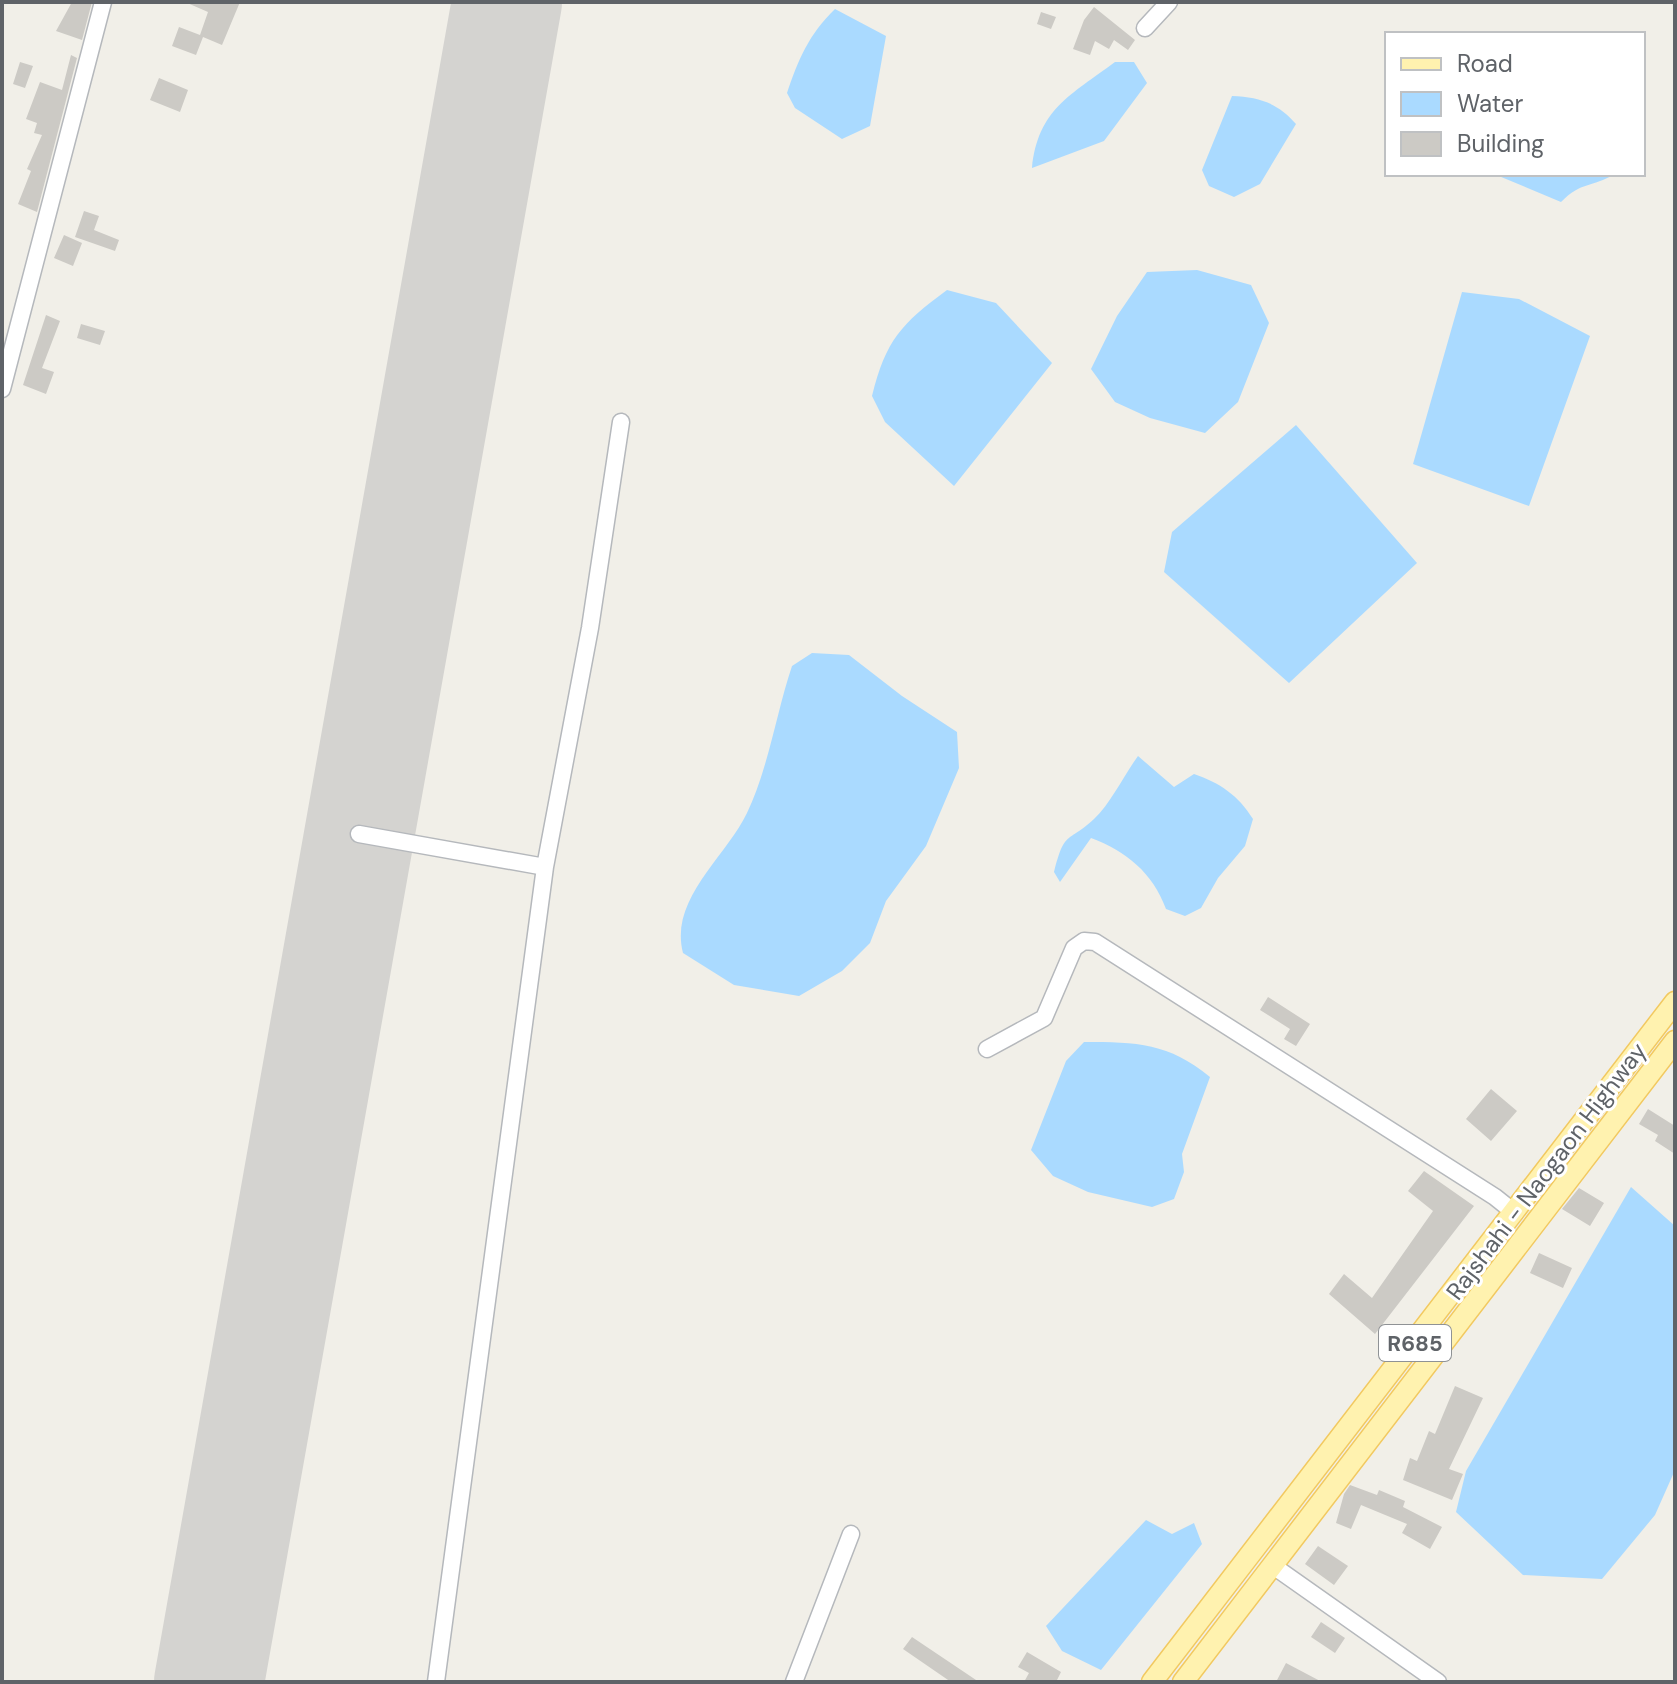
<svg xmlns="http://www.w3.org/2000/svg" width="1677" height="1684" viewBox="0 0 1677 1684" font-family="'DM Sans',sans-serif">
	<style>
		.water { fill: #aadaff }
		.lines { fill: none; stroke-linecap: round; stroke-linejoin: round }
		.runway { stroke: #d4d3d0; stroke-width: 110 }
		.building { fill: #cccac5 }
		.minor-casing { stroke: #b5b8bc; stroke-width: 19 }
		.major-casing { stroke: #f2c960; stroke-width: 23 }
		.minor { stroke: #fff; stroke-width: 16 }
		.major { stroke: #fff2af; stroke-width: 20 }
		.labels { text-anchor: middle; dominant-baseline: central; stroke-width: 6; stroke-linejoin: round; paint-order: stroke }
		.shield { fill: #fff; stroke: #8f9295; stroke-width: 2 }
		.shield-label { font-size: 22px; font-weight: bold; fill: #5f6368 }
		.street-label { font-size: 24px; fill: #5f6368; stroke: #fff }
	</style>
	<rect width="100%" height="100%" fill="#f1efe8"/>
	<!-- water -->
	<path class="water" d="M835,9L886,36L870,126L842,139L795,108L787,93C798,60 809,34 835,9Z
		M1115,62H1134L1147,83L1104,141L1032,168C1038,109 1071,95 1115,62Z
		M1232,96C1259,97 1278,103 1296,124L1260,184L1234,197L1209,186L1202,170Z
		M1494,174H1615C1591,188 1582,181 1561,202Z
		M1197,270L1251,285L1269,323L1238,402L1205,433L1150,418L1115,402L1091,369L1117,316L1147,272Z
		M947,290L996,303L1052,363L954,486L885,422L872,396C886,340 901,324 947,290Z
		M1462,292L1519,299L1590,336L1529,506L1413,464Z
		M1296,425L1417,563L1289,683L1164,572L1172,532Z
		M812,653L849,655L902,696L957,732L959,768L926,846L886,901L870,943L842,971L799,996L734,985L683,953C669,899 726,857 747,813C769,766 776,714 792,666Z
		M1138,756L1174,787L1194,774C1220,783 1238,795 1253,819L1245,846L1218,878L1201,908L1185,916L1166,909C1153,873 1126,851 1091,838L1060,882L1054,872C1065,829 1067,844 1094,819C1111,803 1124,775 1138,756Z
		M1084,1042C1137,1042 1169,1043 1210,1077L1182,1154L1184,1172L1174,1199L1152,1207L1088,1192L1053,1176L1031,1150L1066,1061Z
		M1631,1187L1675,1226V1470L1655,1515L1602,1579L1523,1575L1456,1512L1466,1471Z
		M1146,1520L1172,1534L1194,1523L1202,1544L1101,1670L1062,1651L1046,1626Z"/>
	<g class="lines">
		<!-- runway -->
		<path class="runway" d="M209,1682L507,2"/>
	</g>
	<!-- building -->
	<path class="building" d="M72,2H92L82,40L56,31Z
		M185,2H240L222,45L203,37L196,55L172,46L179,27L200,35L208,12Z
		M1094,7L1135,40L1128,50L1114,40L1109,49L1095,41L1090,55L1073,49L1084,20Z
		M1041,12L1056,17L1051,29L1037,24Z
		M71,55L77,58L37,212L18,204L31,171L27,169L42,135L34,133L37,123L26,119L40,82L62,90Z
		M20,62L33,66L25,88L13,84Z
		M159,78L188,90L180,112L150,100Z
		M84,211L99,216L94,230L119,240L115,251L75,237Z
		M64,235L82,243L73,266L54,258Z
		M46,315L60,321L42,368L54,372L46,394L23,385Z
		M81,324L105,331L100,345L77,338Z
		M1268,997L1310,1024L1296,1046L1284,1039L1290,1029L1260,1010Z
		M1491,1089L1517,1111L1491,1141L1466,1119Z
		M1648,1109L1675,1126V1154L1655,1141L1658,1135L1639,1124Z
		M1424,1171L1474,1206L1375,1334L1329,1294L1344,1274L1372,1298L1433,1211L1408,1191Z
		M1579,1188L1604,1203L1590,1226L1562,1209Z
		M1539,1253L1572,1268L1563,1288L1530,1273Z
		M1455,1386L1483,1398L1449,1469L1463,1474L1452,1500L1403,1480L1410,1458L1417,1461L1429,1431L1435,1434Z
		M1350,1485L1377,1495L1379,1490L1405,1501L1403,1507L1442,1527L1430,1549L1402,1533L1407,1524L1361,1505L1351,1529L1336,1523L1344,1494Z
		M1318,1546L1348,1566L1334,1585L1305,1564Z
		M1321,1622L1345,1638L1335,1653L1311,1637Z
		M912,1637L979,1682H951L903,1649Z
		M1027,1652L1061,1672L1056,1682H1024L1029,1673L1018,1667Z
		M1286,1663L1322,1682H1276Z"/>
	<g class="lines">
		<!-- minor casing -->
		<g class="minor-casing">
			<path id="minor" d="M1145,28L1169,2
				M2,389L103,2
				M359,834L545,867L436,1682
				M545,867L590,628L621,422
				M987,1049L1044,1018L1074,948L1084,941L1095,942L1495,1197L1515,1213
				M1272,1565L1438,1682
				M794,1682L851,1534"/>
		</g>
		<!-- major casing -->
		<g class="major-casing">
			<path id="major" d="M1152,1682L1675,1002
				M1183,1682L1675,1041"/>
		</g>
		<!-- minor -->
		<use href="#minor" class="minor"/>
		<!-- major -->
		<use href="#major" class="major"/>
	</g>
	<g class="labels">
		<!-- shield labels -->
		<rect class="shield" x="1379" y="1325" width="72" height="36" rx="6"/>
		<g class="shield-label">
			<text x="1415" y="1343">R685</text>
		</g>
		<!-- street labels -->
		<g class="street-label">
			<text transform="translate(1546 1171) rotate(-53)">Rajshahi - Naogaon Highway</text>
		</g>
	</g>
	<!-- border -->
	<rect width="1677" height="1684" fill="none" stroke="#5f6368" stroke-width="8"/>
	<!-- legend -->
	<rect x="1385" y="32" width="260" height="144" fill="#ffffff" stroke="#bfc1c3" stroke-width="2"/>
	<rect x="1401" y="58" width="40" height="12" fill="#fff2af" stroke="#bfc1c3" stroke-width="2"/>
	<text x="1457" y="72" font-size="24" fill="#5f6368">Road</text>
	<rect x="1401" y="92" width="40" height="24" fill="#aadaff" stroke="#bfc1c3" stroke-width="2"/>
	<text x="1457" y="112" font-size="24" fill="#5f6368">Water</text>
	<rect x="1401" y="132" width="40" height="24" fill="#cccac5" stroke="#bfc1c3" stroke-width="2"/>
	<text x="1457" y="152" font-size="24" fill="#5f6368">Building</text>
</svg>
